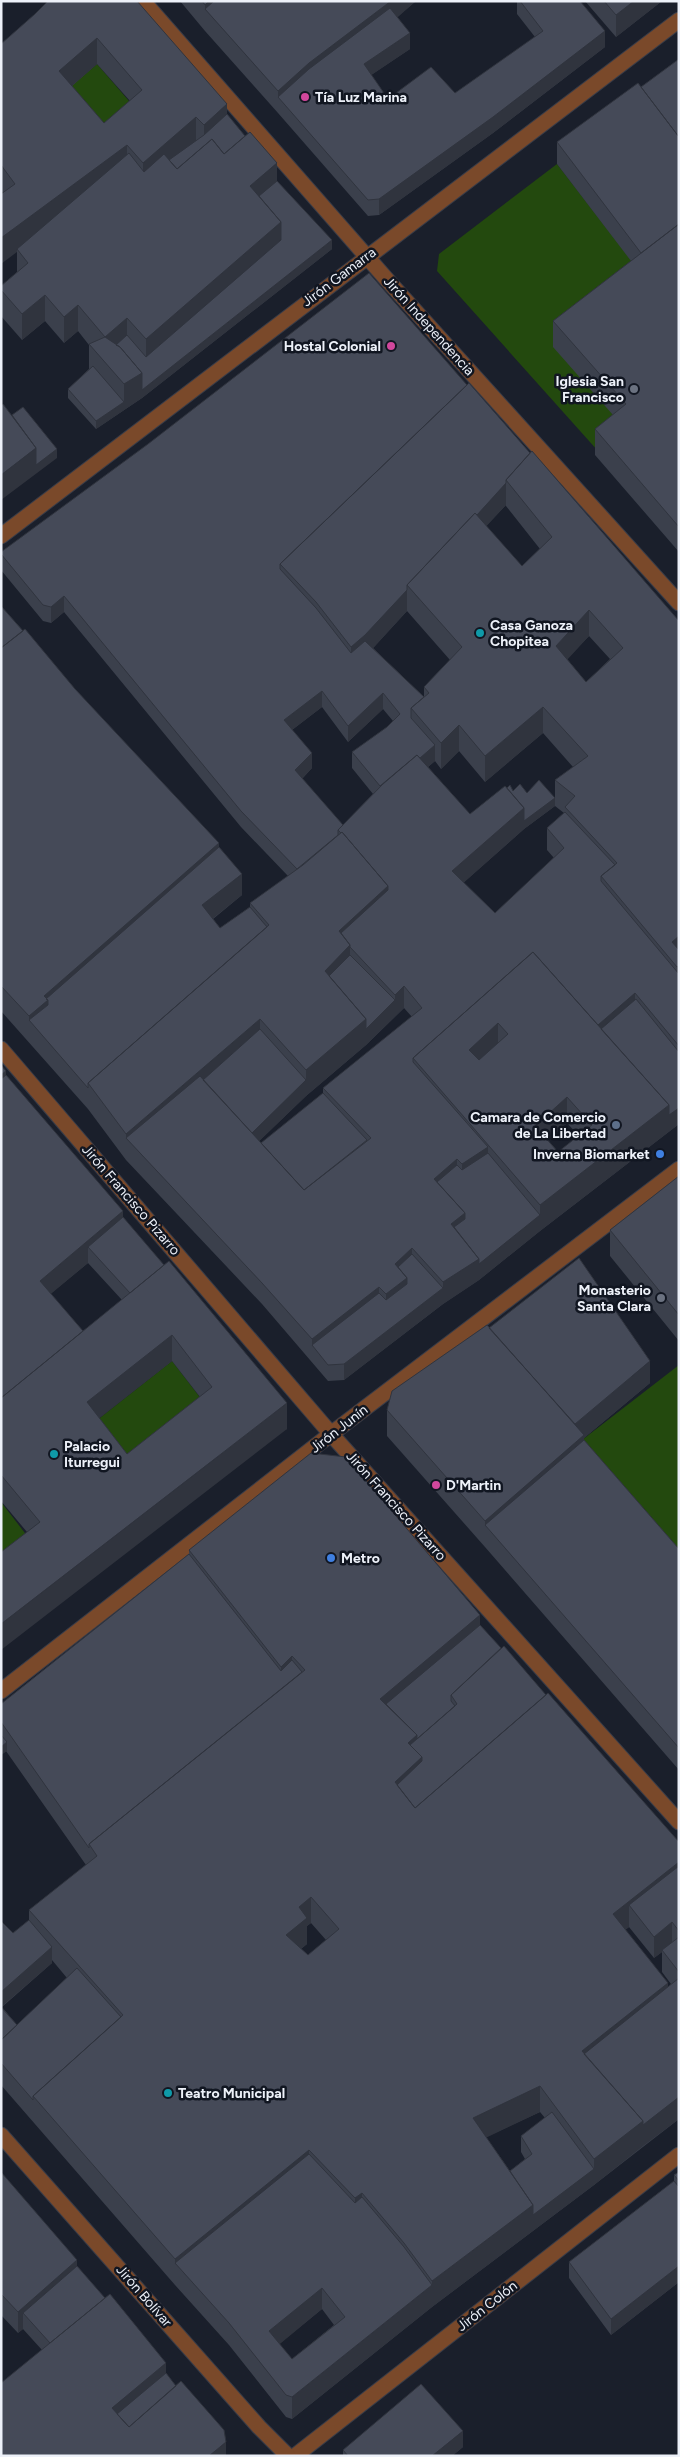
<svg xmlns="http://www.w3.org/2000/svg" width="680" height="2457" viewBox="0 0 680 2457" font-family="Figtree,sans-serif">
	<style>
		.green { fill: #23490e }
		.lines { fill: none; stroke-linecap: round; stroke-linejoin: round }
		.pedestrian-casing { stroke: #383c48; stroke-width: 17 }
		.minor-casing { stroke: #383c48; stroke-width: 17 }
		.tertiary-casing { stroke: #383c48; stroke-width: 17 }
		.pedestrian { stroke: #7a492a; stroke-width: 15 }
		.minor { stroke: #7a492a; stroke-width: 15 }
		.tertiary { stroke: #7a492a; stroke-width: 15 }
		.wall { fill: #3b404c; fill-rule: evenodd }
		.shaded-wall { fill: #30343e }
		.building { fill: #454a58; stroke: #30343e; fill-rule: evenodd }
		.hotel-dot { fill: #d1479c; stroke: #111621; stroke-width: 2 }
		.worship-dot { fill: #6b7280; stroke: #111621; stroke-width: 2 }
		.culture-dot { fill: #0f9aa8; stroke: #111621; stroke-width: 2 }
		.service-dot { fill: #5c6f8a; stroke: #111621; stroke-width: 2 }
		.shop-dot { fill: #3f7fe0; stroke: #111621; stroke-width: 2 }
		.labels { text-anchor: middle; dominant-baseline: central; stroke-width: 5; stroke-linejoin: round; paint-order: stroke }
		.poi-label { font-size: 14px; font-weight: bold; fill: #edf1f9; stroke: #111621; text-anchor: start }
		.street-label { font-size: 14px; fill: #edf1f9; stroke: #111621 }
	</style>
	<rect width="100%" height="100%" fill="#1a1f2b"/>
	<!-- green -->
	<path class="green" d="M97,64L142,116L104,149L59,97Z
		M557,164L644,277L626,430L598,451L437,271L439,254Z
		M172,1361L212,1413L127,1480L87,1428Z
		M679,1365V1570L573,1447Z
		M1,1502L38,1550L1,1578Z"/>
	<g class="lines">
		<!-- pedestrian casing -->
		<g class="pedestrian-casing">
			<path id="pedestrian" d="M1,1049L331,1434L679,1822"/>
		</g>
		<!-- minor casing -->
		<g class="minor-casing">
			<path id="minor" d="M143,1L389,282L679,603
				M1,536L679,20
				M1,1691L331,1434L679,1169
				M295,2456L679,2155"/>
		</g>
		<!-- tertiary casing -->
		<g class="tertiary-casing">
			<path id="tertiary" d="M1,2135L259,2427L288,2456"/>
		</g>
		<!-- pedestrian -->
		<use href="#pedestrian" class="pedestrian"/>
		<!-- minor -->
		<use href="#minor" class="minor"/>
		<!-- tertiary -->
		<use href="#tertiary" class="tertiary"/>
	</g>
	<!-- wall -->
	<path class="wall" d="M48,1L227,114L277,181L332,249L142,398L96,429L68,398V389L89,369V345L78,331L64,343L45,321L22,340L1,316V286L17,272V252L3,193L1,190V44L35,14ZM97,64L130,101L104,123L72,86Z
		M180,1H416L397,17L410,49L371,75L388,99L455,93L535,37L517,14V1H580L605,47L493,133L379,215L368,216L278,113L205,31Z
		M585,1H662L616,37Z
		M679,59V552L595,455V429L613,415L553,347V321L631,261L557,164V142L641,87Z
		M467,385L530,453L679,621V1124L540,1231L479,1280L443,1304L344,1380L328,1381L262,1304L126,1160L88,1109L1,1011V606L75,689L219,847L242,895L213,919L220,928L250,907V903L288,876L241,827L64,612L51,623L43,621L1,570V552ZM506,505V506L540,549L522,566L486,526ZM407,611L450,660L424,687V697L373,648ZM589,636L610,659L586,682L567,659ZM322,707L348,742L383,709L393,721L387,727L352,752V768L373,794L343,825L302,779L312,768L292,730ZM543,733L573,767L555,780V798L513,791L507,788L470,814L428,767L435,761L441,769L459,751L485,782ZM555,806L564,813L547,828V850L554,858L495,913L463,883L524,829ZM404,1008L412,1017L323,1088V1093L261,1143L259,1141L306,1096L366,1045ZM567,1123L579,1136L558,1152L548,1140Z
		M1,1065L6,1075L123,1217L287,1429L27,1532L1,1501ZM88,1263L122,1300L83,1331L50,1294ZM172,1361L200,1397L127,1454L99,1418Z
		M679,1176V1341L610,1256V1230Z
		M489,1328L650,1383L584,1438V1440L679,1549V1770L485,1547L387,1436V1410Z
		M189,1550L480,1625L501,1648L546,1695L679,1842V2119L594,2185L432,2307L292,2419L286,2417L229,2345L175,2285L1,2085V1921L13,1933L29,1920V1910L86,1865L6,1751L1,1755V1704L189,1554ZM311,1923L326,1940L308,1955L301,1949L307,1944V1926ZM629,1927L654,1958L662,1952V1972L671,1984L668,1987L625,1930ZM52,1960L67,1978L17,2025L2,2007L52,1963ZM540,2112L545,2118L521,2136V2152L525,2159L510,2171L486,2137ZM322,2309L334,2325L292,2359L279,2344Z
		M1,2172L77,2266L166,2373L226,2456L42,2350L23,2329L18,2333L1,2315Z
		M679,2172V2282L611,2335L569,2278V2262L674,2181V2175Z
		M463,2447L452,2456H343V2450Z"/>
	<!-- shaded-wall -->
	<path class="shaded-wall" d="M209,1H240L205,9V5Z
		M391,1H416L390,24L278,97V91L309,63Z
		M634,1H662L616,37V15Z
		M605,31V47L493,133L379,215V199Z
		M410,33V49L364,80V64Z
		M97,38V64L59,97V71Z
		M227,104V130L204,151V125Z
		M196,117V143L143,189V163Z
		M127,145V171L17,249V252L1,264V238Z
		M277,163V189L250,203V186Z
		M281,222V248L146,365V339Z
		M332,240V249L142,398V390Z
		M45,295V321L22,340V314Z
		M78,305V331L64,343V317Z
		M127,318V344L110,358L105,337Z
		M142,373V398L96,429V421L124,402V384Z
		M36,448L57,449V458L1,500V475Z
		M506,483V505L419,599L409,587Z
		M407,590V611L365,657L351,669V647Z
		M64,596V612L51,623V607Z
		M589,610V636L556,672V646Z
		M322,691V707L284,736V720Z
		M383,693V709L348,742V726Z
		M543,707V733L485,782V756Z
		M459,725V751L441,769V743Z
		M435,745V761L383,805V789Z
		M312,753V768L295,786V770Z
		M555,798V806L524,829L452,893V871L524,808Z
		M219,843V869L29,1020V1042V1016L44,996Z
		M242,874V895L202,927V905Z
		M388,886V912L350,946V971L332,989L325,971L339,931Z
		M679,936V962L672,942Z
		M679,965V991L677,993V967Z
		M404,986V1008L366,1045L306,1096L248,1152V1136L306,1080V1070L366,1019L395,1000V995Z
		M635,993V1014L596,1033V1027Z
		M260,1019V1045L126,1138V1134Z
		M498,1023V1049L469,1076V1050Z
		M6,1071V1097L1,1100V1075Z
		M567,1097V1123L535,1152V1126Z
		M669,1105L679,1108V1124L540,1231L479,1280L443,1304V1282L540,1215V1205Z
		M488,1147V1169L462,1186V1164Z
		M457,1159V1181L434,1184V1179Z
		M123,1211V1233L88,1247V1263L40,1303V1281Z
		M465,1213V1235L459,1239L451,1224Z
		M412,1248V1270H395V1264Z
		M407,1278V1300L386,1316V1294Z
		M379,1287V1309L312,1345V1339Z
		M443,1288V1304L344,1380V1364Z
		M172,1335V1361L87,1428V1402Z
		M650,1361V1383L584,1438V1461L485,1525V1521L573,1426Z
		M287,1403V1429L1,1650V1624Z
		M480,1615V1641L389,1717L380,1699Z
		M504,1651V1667L457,1711V1726L419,1759L408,1747V1769V1743L417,1735V1745L457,1710V1704L454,1699Z
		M292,1656V1682L281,1693V1667Z
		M7,1742V1751L1,1755V1747Z
		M422,1757V1783L395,1787V1782Z
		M679,1862V1888L629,1905V1927L613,1940V1914Z
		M311,1897V1923L307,1926V1944L286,1961V1935L299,1907Z
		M672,1922V1944L662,1950V1952L654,1958V1937Z
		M52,1947V1963L1,2007V1992Z
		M668,1983V2009L593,2068L582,2051Z
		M540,2086V2112L473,2144V2118Z
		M679,2097V2119L643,2146V2125Z
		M643,2121V2146L594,2185V2159Z
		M309,2150V2176L175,2263V2259Z
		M594,2169V2185L432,2307L292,2419V2397L432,2285V2281L533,2205Z
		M362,2193V2219L355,2224V2198Z
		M77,2260V2282L23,2313V2329L18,2333V2312Z
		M679,2266V2282L611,2335V2319Z
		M322,2288V2309L269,2353V2331Z
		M166,2363V2389L112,2418V2408Z
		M463,2431V2447L452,2456H432Z
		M226,2442V2456H209Z"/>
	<!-- building -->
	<path class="building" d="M48,1H137L227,104L204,125L196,117L143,163L127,145L1,238V194L15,184L1,165V44L35,14ZM97,38L142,90L104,123L59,71Z
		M202,1H209L205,5Z
		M214,1H391L309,63L278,91L205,9Z
		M520,1H580L605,31L493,117L379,199L368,200L278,97L309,69L390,8L410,33L364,64L388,99L431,67L455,93L543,31Z
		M604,1H634L616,15Z
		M679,59V137L641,87Z
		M638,83L679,137V224L641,253L557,142Z
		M227,114L245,136L224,154L212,139L177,169L169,160L204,135Z
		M250,132L277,163L250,186L281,222L146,339L127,318L105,337L78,305L64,317L45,295L22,314L1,290V286L28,263L17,249L129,153L144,172L164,154L177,169L212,139L224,154Z
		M277,181L332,240L142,390V373L120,347L116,345L127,335L146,357L281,240V222L259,196Z
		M679,224V527L595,429L626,404L553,321Z
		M369,273L467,385L280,564V569L316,608L351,653L365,641L424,697L411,708V718L435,745L420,758L417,755L380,786L352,752L387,727L400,714L383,693L348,726L322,691L284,720L312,753L295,770L343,825L338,830V835L297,869L241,811L64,596L51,607L43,605L1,554V552L148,444Z
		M105,337L120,347L142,373L124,384L89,344Z
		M93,366L124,402L96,421L68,389Z
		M469,383L530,453L506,480V483L477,515L475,513L407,585V590L365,635L351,647L316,602L280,564Z
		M3,404L36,448L1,475V406Z
		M23,407L57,449L36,465V448L12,415Z
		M532,451L679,621V936L672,942L679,950V965L677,967L601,876L617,863L565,807L575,796L555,780L588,756L543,707L485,756L459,725L441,743L411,708L429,693L424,687L462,647L407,585L475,513L522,566L552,537L506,480ZM589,610L623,648L586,682L556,646Z
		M1,606L23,631L1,648Z
		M25,629L75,689L219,843L44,996L48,1000L29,1016L1,986V648Z
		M417,755L470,814L505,786L524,808L452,871L495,913L564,848L547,828L565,812L615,865L601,876V881L679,974V1046L635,993L598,1025L533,952L413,1058V1062L488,1147L462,1164L457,1159L434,1179L465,1213L451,1224L479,1259L443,1282L412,1248L395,1264L407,1278L386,1294L379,1287L312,1339L262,1283L126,1138L200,1076L304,1190L371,1138L323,1088L422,1008L404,986L395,995L350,947V945L341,933L388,890V886L342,832L341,833L338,830L383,784Z
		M539,780L555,798L524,821V808L507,788L510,785L513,791L520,784L527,793Z
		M342,832L388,886L339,931L350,945L325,971L366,1019L306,1070L260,1019L126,1134L88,1083L269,925L250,903L303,865Z
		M219,847L242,874L202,905L220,928L250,907L267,927L88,1083V1088L29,1020L48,1005V1000L46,999Z
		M533,952L669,1105L540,1205L413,1058ZM498,1023L508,1034L479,1060L469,1050ZM567,1097L592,1125L558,1152L535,1126Z
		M350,955L395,1000L366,1029V1019L329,976Z
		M636,999L679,1052V1108L669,1115V1105L601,1029Z
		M260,1029L306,1080L252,1133L203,1080Z
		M1,1065L6,1071L1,1075Z
		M6,1075L123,1211L40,1281L83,1331L1,1398V1079Z
		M323,1093L367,1140L304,1190L261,1143Z
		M488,1153L540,1215L479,1264V1259L454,1227L465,1219V1213L437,1182L457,1165L462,1170Z
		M679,1176V1315L610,1230Z
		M123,1217L164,1265L130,1293L88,1247Z
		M412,1254L443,1288L344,1364L328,1365L312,1345L379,1293L386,1300L407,1284V1278L398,1267Z
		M579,1258L650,1361L575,1424L489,1328Z
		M169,1261L287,1403L1,1624V1552L40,1522L1,1475V1398ZM172,1335L212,1387L127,1454L87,1402Z
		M487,1325L584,1435L485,1521L387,1410L392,1391Z
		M584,1440L679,1549V1748L485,1525Z
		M311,1453L346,1457L480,1615L380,1699L417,1735L408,1743L422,1757L395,1782L415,1808L548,1693L679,1842V1862L613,1914L668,1983L582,2051L643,2121L594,2159L540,2086L473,2118L533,2205L432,2281L404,2243L362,2193L355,2198L309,2150L175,2259L33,2096L123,2015L29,1910L97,1856L89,1844L305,1670L292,1656L281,1667L189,1550ZM311,1897L339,1929L308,1955L286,1935L307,1918L299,1907Z
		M189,1554L281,1671L292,1660L302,1672L89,1844V1848L1,1722V1704Z
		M480,1625L501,1648L451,1695V1701L455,1706L417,1739V1735L386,1704Z
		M504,1646L546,1695L415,1808L397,1785L422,1761V1757L410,1745L457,1704L451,1695Z
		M1,1735L7,1742L1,1747Z
		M679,1866V1931L672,1922L654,1937L629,1905Z
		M29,1920L52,1947L1,1992V1921L13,1933Z
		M679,1937V1972L662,1950Z
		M77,1968L121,2017L33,2096V2100L1,2063V2040Z
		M679,1978V2097L643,2125V2121L584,2054Z
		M1,2007L17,2025L1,2040Z
		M552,2112L594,2169L533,2215V2205L510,2171L532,2154L521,2136Z
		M309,2154L355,2203L362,2197L404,2247L432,2285L292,2397L286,2395L229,2323L175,2263ZM322,2288L345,2317L292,2359L269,2331Z
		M1,2172L77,2260L18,2312L1,2294Z
		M679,2172V2181L674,2175Z
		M674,2181L679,2187V2266L611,2319L569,2262Z
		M77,2266L105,2298L50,2343L23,2313Z
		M110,2294L166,2363L112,2408L129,2427L181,2381L224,2430L226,2442L209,2456H1V2383Z
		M166,2373L176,2386L129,2427L117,2414Z
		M421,2384L463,2431L432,2456H348L343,2450Z"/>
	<!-- markers -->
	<g class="hotel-dot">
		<circle cx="305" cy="97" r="5"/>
		<circle cx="391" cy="346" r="5"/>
		<circle cx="436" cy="1485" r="5"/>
	</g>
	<g class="worship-dot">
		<circle cx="634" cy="389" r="5"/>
		<circle cx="661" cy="1298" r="5"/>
	</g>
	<g class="culture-dot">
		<circle cx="480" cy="633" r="5"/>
		<circle cx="54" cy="1454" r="5"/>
		<circle cx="168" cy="2093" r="5"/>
	</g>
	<circle class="service-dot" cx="616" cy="1125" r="5"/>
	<g class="shop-dot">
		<circle cx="660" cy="1154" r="5"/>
		<circle cx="331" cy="1558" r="5"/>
	</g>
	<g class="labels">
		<!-- poi labels -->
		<g class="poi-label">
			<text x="315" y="97">Tía Luz Marina</text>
			<text x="381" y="346" text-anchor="end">Hostal Colonial</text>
			<text x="624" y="381" text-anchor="end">Iglesia San<tspan x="624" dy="16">Francisco</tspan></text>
			<text x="490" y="625">Casa Ganoza<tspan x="490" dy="16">Chopitea</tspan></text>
			<text x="606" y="1117" text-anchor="end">Camara de Comercio<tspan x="606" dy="16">de La Libertad</tspan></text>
			<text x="650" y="1154" text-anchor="end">Inverna Biomarket</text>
			<text x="651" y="1290" text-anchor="end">Monasterio<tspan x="651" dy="16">Santa Clara</tspan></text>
			<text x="64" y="1446">Palacio<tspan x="64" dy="16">Iturregui</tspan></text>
			<text x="446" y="1485">D'Martin</text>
			<text x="341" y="1558">Metro</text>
			<text x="178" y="2093">Teatro Municipal</text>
		</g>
		<!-- street labels -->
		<g class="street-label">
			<text transform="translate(339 277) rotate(-37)">Jirón Gamarra</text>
			<text transform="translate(429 326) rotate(48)">Jirón Independencia</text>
			<text transform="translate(131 1200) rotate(49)">Jirón Francisco Pizarro</text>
			<text transform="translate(339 1429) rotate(-38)">Jirón Junín</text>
			<text transform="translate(396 1506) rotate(48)">Jirón Francisco Pizarro</text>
			<text transform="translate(144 2296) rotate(49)">Jirón Bolívar</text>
			<text transform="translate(487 2306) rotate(-38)">Jirón Colón</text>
		</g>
	</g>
	<!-- border -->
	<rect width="680" height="2457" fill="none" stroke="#edf1f9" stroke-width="5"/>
</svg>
